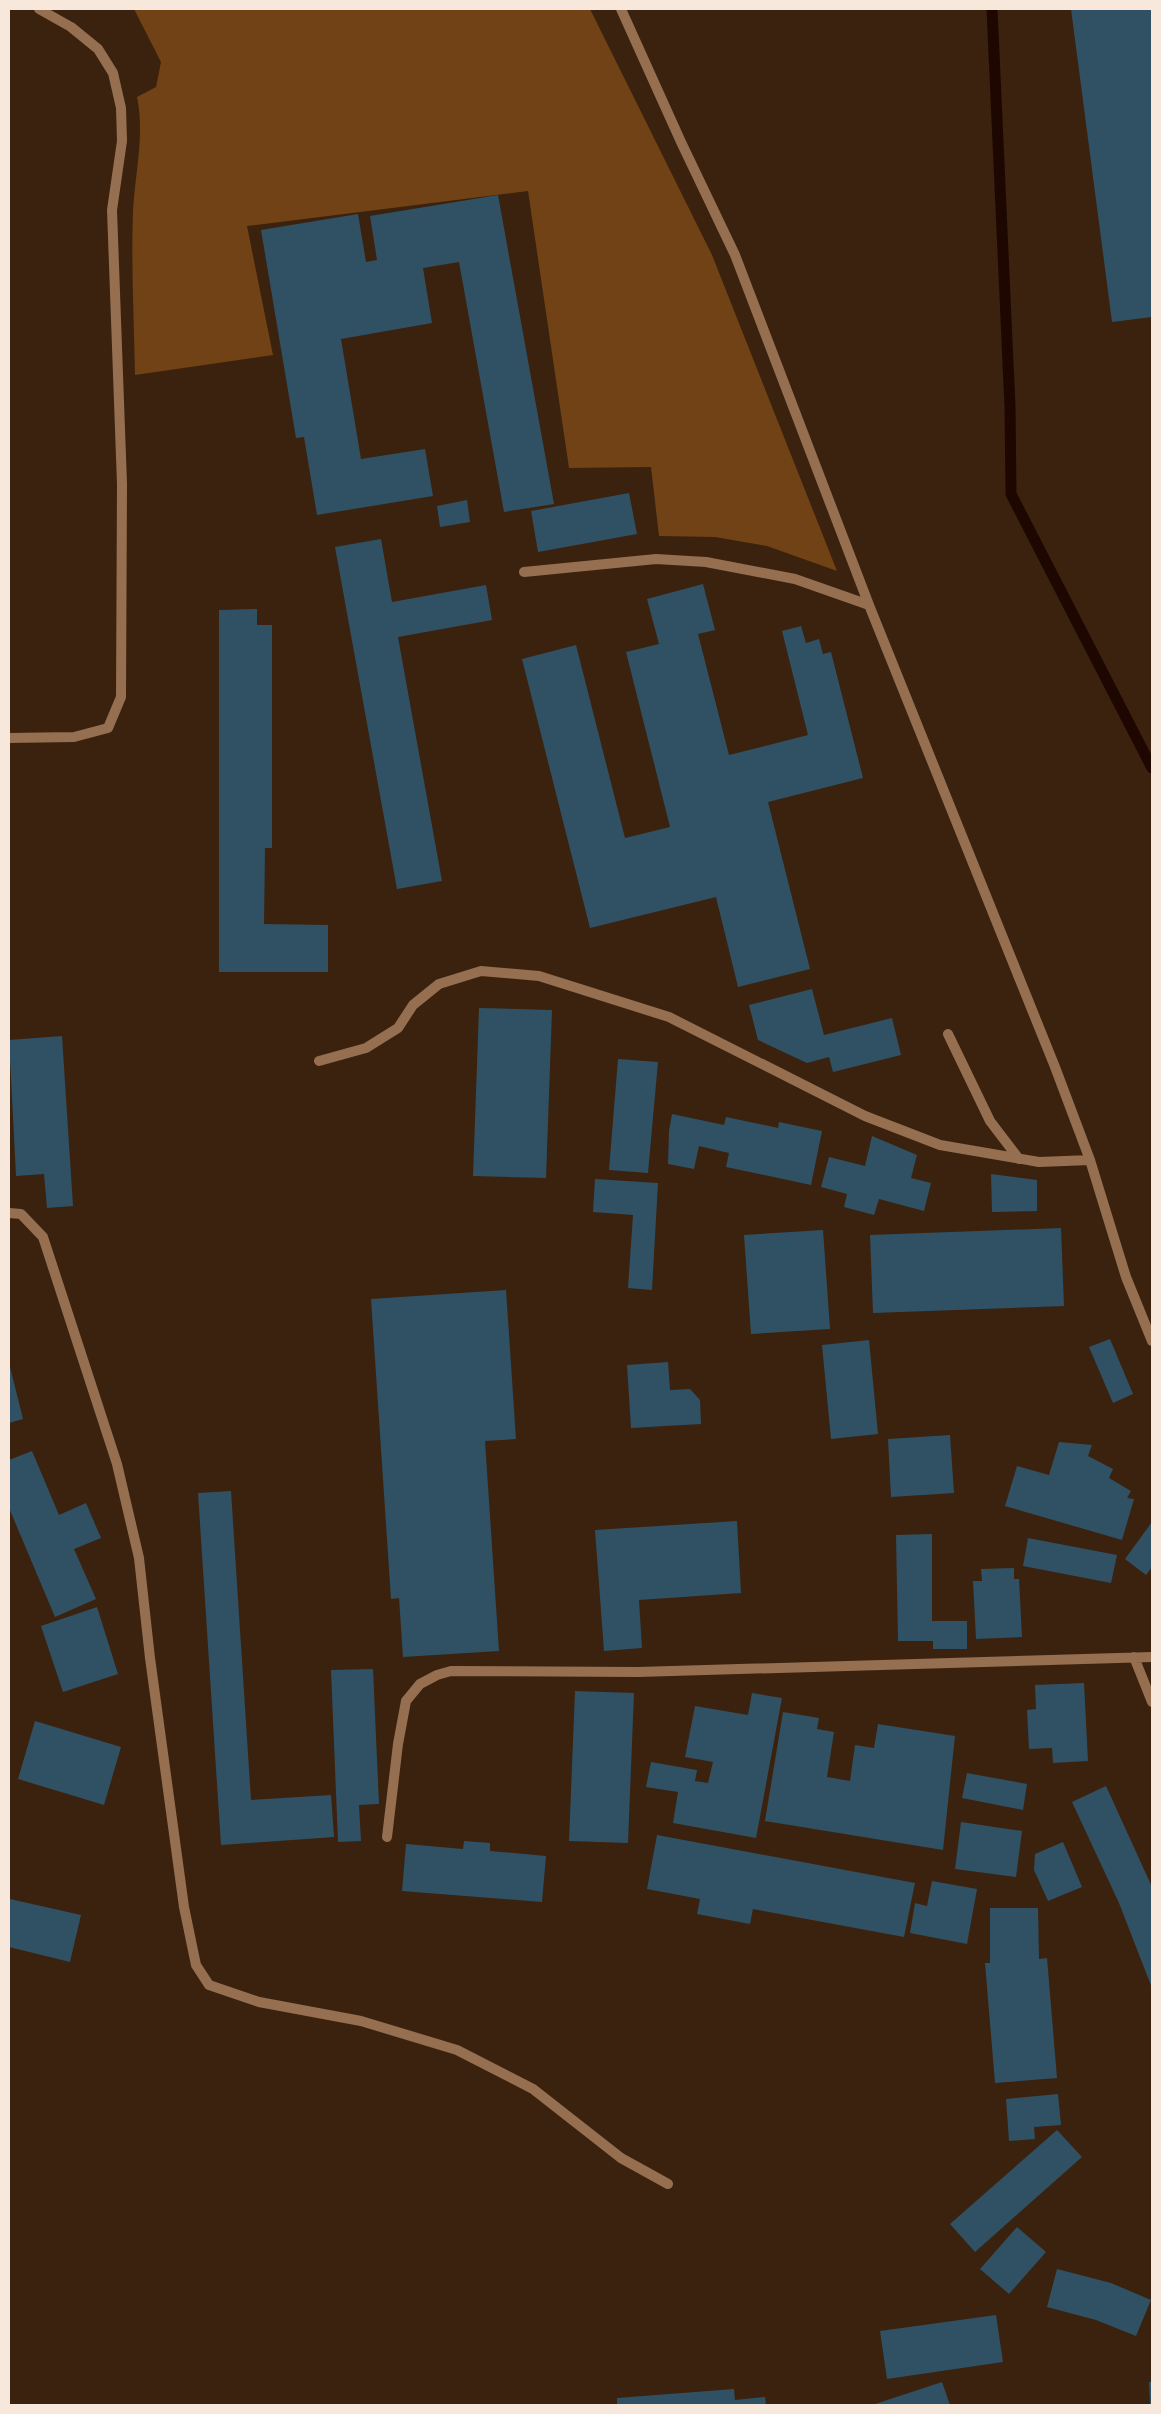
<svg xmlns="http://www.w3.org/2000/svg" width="1161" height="2414" viewBox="0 0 1161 2414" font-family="'Roboto Condensed',sans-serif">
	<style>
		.forest { fill: #714215 }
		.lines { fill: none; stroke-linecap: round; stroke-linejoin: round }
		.stream { stroke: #1e0700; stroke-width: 11 }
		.building { fill: #305163 }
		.service { stroke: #956f50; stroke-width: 10 }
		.minor { stroke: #956f50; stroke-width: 10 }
	</style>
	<rect width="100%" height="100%" fill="#3a220e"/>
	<!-- forest -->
	<path class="forest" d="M134,9H590L712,255L837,571L767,546L715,537L659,536L651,467L569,468L528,191L247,226L273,355L135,375C134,320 131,265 133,211C135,172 145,135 137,97L156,87L161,62Z"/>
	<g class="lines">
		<!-- stream -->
		<path class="stream" d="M992,9L1010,407L1011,494L1152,768"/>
	</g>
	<!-- building -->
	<path class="building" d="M1071,9H1152V317L1112,322Z
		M498,195L554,504L504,512L459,262L423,268L432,323L341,339L361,459L425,449L433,496L317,515L304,437L296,438L261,230L358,214L366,262L377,260L370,216Z
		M629,493L637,534L538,552L531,511Z
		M467,500L470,522L440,527L437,506Z
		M381,539L392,602L486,585L492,620L398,637L442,881L397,889L335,547Z
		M703,584L715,630L698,634L729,755L808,735L782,631L801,626L806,643L819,639L823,654L831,652L863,778L768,802L810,969L738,987L716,897L590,928L522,659L576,645L625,838L670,827L626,652L659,644L647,599Z
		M257,609V625H272V848H265L264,924L328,925V972H219V610Z
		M812,989L824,1035L892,1018L901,1055L833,1072L829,1057L807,1063L758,1040L749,1005Z
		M479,1008L552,1010L546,1178L473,1176Z
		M62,1036L73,1206L47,1208L44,1174L16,1176L9,1040Z
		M618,1059L658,1062L648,1173L609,1170Z
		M672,1114L724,1125L726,1117L778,1128L779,1122L822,1131L811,1185L726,1167L729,1153L699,1146L694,1169L668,1164L669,1131Z
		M872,1136L917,1155L911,1178L931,1183L924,1211L879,1199L874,1215L844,1207L847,1194L821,1187L829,1157L865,1166Z
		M991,1174L1037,1180V1211L992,1212Z
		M595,1179L658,1183L652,1290L628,1288L633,1215L593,1212Z
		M1061,1228L1064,1306L873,1313L870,1235Z
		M823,1230L830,1329L751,1334L744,1235Z
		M506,1290L516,1439L485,1441L499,1651L403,1657L399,1598L391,1599L371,1299Z
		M1110,1339L1133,1394L1113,1403L1089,1347Z
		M869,1340L878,1434L831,1439L822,1345Z
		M668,1362L670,1390L690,1389L700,1400L701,1424L631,1428L627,1365Z
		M9,1363L23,1419L9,1423Z
		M950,1435L954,1493L891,1497L888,1439Z
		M1059,1442L1092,1445L1088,1456L1113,1469L1109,1478L1131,1491L1127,1498L1134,1499L1122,1540L1005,1506L1017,1466L1049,1475Z
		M32,1451L59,1515L86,1503L101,1538L74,1549L96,1599L55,1617L9,1508V1460Z
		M231,1491L251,1800L331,1795L334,1837L221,1845L198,1493Z
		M737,1521L741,1593L639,1600L642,1648L604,1651L595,1530Z
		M1152,1522V1567L1146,1575L1125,1559Z
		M932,1534V1621H967V1649H933V1641H898L896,1535Z
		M1028,1538L1117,1555L1111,1583L1023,1566Z
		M1014,1568V1579H1019L1022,1637L976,1639L973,1581H982L981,1569Z
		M97,1607L118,1674L63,1692L41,1626Z
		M373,1669L379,1804L359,1805L361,1841L338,1842L331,1670Z
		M1084,1683L1088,1761L1053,1763L1052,1748L1029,1749L1027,1710L1036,1709L1035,1685Z
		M575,1691L634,1693L628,1843L569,1841Z
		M752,1693L782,1698L756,1838L673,1823L678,1792L646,1787L651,1762L697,1770L695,1781L708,1783L713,1762L685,1757L695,1706L748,1715Z
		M783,1712L819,1718L817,1729L834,1732L827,1777L850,1781L855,1745L874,1748L878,1724L955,1736L943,1850L765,1821Z
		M35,1721L121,1747L104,1805L18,1779Z
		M967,1773L1027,1784L1023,1810L962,1798Z
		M1106,1786L1152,1887V1988L1119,1903L1072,1802Z
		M961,1822L1022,1831L1016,1877L955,1869Z
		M657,1835L915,1883L904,1937L753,1909L750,1924L697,1914L700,1899L647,1889Z
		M464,1841L490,1843V1851L546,1856L542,1902L402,1891L406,1844L463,1849Z
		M1063,1842L1082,1887L1048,1901L1034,1870L1035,1854Z
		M932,1881L977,1889L967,1944L910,1933L915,1903L927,1906Z
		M10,1899L81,1915L70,1962L9,1947Z
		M990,1908H1038L1039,1959L1047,1958L1057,2078L995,2083L985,1963H990Z
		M1058,2094L1061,2125L1034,2127L1035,2139L1009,2141L1006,2099Z
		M1057,2130L1082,2157L975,2252L950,2224Z
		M1017,2227L1046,2252L1009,2294L980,2269Z
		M1057,2269L1111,2283L1151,2300L1136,2336L1096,2320L1047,2307Z
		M996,2315L1003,2362L887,2379L880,2331Z
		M942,2382L950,2405H872Z
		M1149,2382H1152V2405H1150Z
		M734,2389L735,2400L765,2397L766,2405H617V2398Z"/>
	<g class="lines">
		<!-- service -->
		<path class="service" d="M9,1213L21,1214L43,1237L117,1464L139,1558L150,1658L184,1907L196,1965L209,1985L259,2002L361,2021L457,2050L533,2089L621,2158L668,2184
			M387,1837L398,1744L406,1701L420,1684L437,1675L451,1671L638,1672"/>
		<!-- minor -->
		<path class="minor" d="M621,9L681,142L735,255L869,605L1055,1067L1090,1160L1126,1277L1152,1341
			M524,572L656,559L706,562L795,579L869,605
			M9,738L74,737L108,728L121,697L122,484L112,210L122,141L121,108L113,73L98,49L71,27L39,9
			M948,1034L990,1121L1019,1159
			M319,1061L366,1048L398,1028L413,1005L439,984L481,971L539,976L669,1017L865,1116L940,1145L1039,1162L1090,1160
			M1134,1657L1152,1702
			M638,1672L1152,1657"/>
	</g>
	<!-- border -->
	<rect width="1161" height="2414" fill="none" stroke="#f8e8db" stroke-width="20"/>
</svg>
